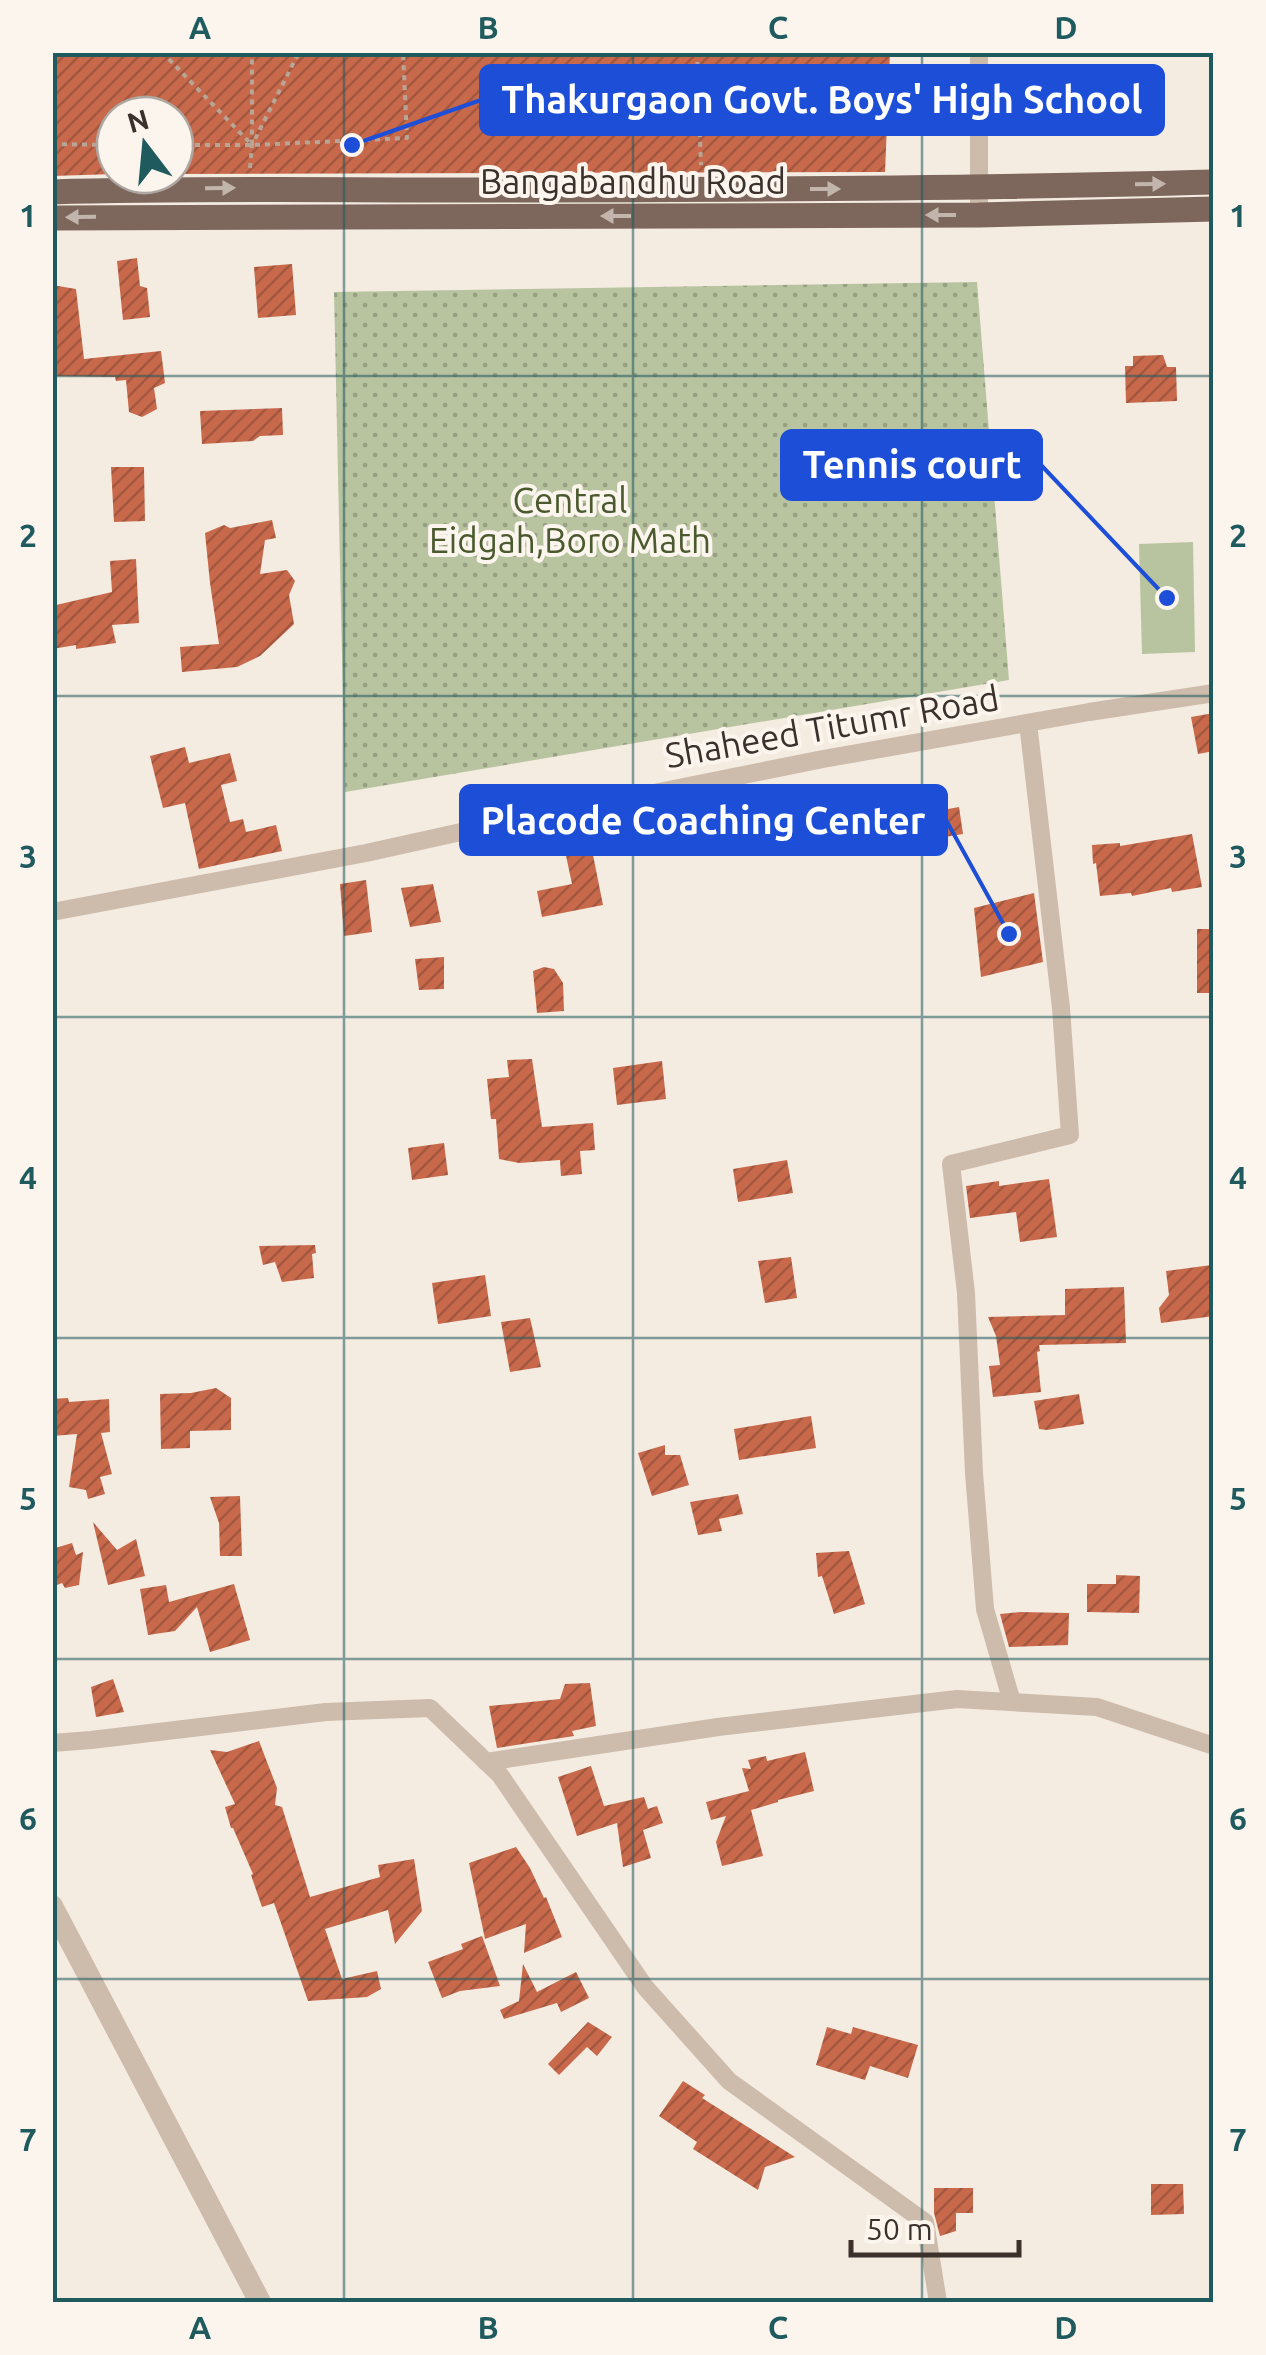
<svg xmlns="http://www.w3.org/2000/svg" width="1266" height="2355" viewBox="0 0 1266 2355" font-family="Ubuntu,sans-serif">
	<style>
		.green { fill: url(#green-dots) }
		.pitch { fill: #b8c4a0 }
		.building { fill: url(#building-hatch) }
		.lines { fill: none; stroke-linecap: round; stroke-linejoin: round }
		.path { stroke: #b9a596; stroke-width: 4; stroke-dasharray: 5 5; stroke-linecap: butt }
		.minor { stroke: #cdbbac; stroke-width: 18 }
		.tertiary { stroke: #cdbbac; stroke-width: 22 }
		.primary { stroke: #7d675c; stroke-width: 25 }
		.oneway { fill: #c2b5ac }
		.grid { fill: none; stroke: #1f5a5e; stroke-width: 2.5; stroke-opacity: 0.55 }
		.labels { text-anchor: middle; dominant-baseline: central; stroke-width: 8; stroke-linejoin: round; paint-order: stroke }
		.street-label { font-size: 35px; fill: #3b302b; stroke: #fbf5ee }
		.park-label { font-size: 35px; fill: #4a5a2e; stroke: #fbf5ee }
		.leader { fill: none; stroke: #1d4ed8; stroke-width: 4 }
		.callout-dot { fill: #1d4ed8; stroke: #fbf5ee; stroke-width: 4 }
		.callout { fill: #1d4ed8; stroke: #1d4ed8; stroke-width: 4 }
		.callout-label { font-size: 38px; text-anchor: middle; font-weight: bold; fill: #fff }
		.neatline { fill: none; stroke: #1f5a5e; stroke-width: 4 }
		.grid-label { font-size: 32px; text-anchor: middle; font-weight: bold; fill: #1f5a5e }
	</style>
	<defs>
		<pattern id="green-dots" width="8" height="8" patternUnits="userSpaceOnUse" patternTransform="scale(2.5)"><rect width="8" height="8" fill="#b8c4a0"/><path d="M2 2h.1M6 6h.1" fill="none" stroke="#97a083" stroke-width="1.8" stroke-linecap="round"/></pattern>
		<pattern id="building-hatch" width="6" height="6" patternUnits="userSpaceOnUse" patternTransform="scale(2.5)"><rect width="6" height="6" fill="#c8694b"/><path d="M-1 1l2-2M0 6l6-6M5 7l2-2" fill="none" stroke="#a4573f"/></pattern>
	</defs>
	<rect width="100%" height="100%" fill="#f4ebe1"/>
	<!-- green -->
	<path class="green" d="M977,282L1009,680L345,792L334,292Z"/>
	<!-- pitch -->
	<path class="pitch" d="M1193,542L1195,652L1142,654L1139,544Z"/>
	<!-- building -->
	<path class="building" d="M52,52H890L885,172L175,174V115H115V174L52,176Z
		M137,258L140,286L147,288L150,317L123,320L117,261Z
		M292,264L296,315L258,318L254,267Z
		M52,285L76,289L84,359L161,351L165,383L154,388L157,409L142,417L129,412L126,380L116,381L115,377L52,376Z
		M1163,355L1167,367H1176L1177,401L1126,403L1125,366H1133V356Z
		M282,408L283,435L260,436L253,441L202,444L200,411Z
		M111,467H144L145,521L114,522Z
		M272,520L276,538L265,540L260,574L287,570L295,581L289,595L294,624L260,656L237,667L182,672L180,647L219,644L210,583L205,533L224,525L230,528Z
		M136,559L139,623L112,625L116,643L76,649V645L52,649V606L112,592L110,561Z
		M1214,713V751L1198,754L1191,717Z
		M185,747L189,763L230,753L237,781L221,785L230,822L243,819L246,832L276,825L282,851L199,869L185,803L163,808L150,756Z
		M720,797L729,834L720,838L719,847L704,850V846L667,855L663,838L669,831L664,809Z
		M959,807L963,834L926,840L921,814Z
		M1192,834L1202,887L1172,892L1171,888L1132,896L1131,893L1100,896L1096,863L1093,864L1092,845L1120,843V846Z
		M590,840L603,905L542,917L537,891L572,884L564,846Z
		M366,880L372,932L344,936L340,884Z
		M433,884L441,922L410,927L401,888Z
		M1034,893L1043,962L981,977L974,908Z
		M1197,929H1214V993H1197Z
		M444,957V989L419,990L415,959Z
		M544,967L554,969L563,983L564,1011L537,1013L533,971Z
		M532,1059L542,1127L593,1123L595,1150L580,1151L582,1174L561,1176L560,1160L519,1163L499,1159L496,1119H491L487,1079L509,1077L507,1060Z
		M662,1061L666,1099L617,1105L613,1068Z
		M444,1143L448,1175L412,1180L408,1148Z
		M787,1160L793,1193L738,1202L733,1169Z
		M1049,1179L1057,1237L1020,1242L1016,1212L970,1218L966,1186L999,1181V1186Z
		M315,1245L316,1253L312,1254L314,1278L282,1282L275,1262L263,1265L259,1246Z
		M791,1257L797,1298L765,1303L758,1261Z
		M1212,1265L1214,1316L1161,1323L1159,1308L1169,1295L1166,1271Z
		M485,1275L491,1316L438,1324L432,1283Z
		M1124,1287L1126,1343L1039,1345L1040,1351L1037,1352L1041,1392L993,1397L989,1366L1000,1365L996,1336L988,1317L1065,1315V1289Z
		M530,1318L541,1367L510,1372L501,1322Z
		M216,1388L231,1398V1430L190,1431V1448L161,1449L160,1394L191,1393Z
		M1079,1394L1084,1424L1047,1430L1039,1429L1034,1401Z
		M68,1398L69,1402L109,1399L110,1432L101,1433L112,1474L100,1477L105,1494L88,1499L86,1490L69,1487L77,1434L52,1436V1399Z
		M811,1416L816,1448L739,1460L734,1429Z
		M665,1445V1455H680L689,1485L652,1496L638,1453Z
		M738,1494L743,1514L719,1519L722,1531L698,1535L690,1502Z
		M240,1496L242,1556H220L219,1523L210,1497Z
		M93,1522L117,1550L136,1539L145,1576L108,1585Z
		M72,1543L76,1555L83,1552L79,1585L65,1588L62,1583L52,1587V1549Z
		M849,1551L865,1604L834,1614L822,1576L818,1577L816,1553Z
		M1116,1575L1140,1576L1139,1613L1087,1612V1584H1116Z
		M234,1584L250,1640L210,1652L197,1607L175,1631L148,1635L140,1589L166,1585L169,1602Z
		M1020,1612L1069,1613L1068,1645L1009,1647L1000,1614Z
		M113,1679L124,1712L96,1717L91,1687Z
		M590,1683L596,1726L572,1731L574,1736L497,1748L489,1706L560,1699L565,1684Z
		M259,1741L277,1788L275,1805L282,1807L310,1897L380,1877L378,1865L414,1859L422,1911L395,1944L388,1910L325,1929L342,1979L377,1971L381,1989L367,1997L308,2001L274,1903L262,1907L251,1875L253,1874L233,1828H231L225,1807L235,1804L210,1750L227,1752Z
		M805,1752L814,1791L778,1800V1802L751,1810L763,1856L722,1866L716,1842L726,1816L711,1820L706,1802L749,1791L742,1768L751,1769L748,1760L766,1756L767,1761Z
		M591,1766L604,1806L644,1797L648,1809L657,1806L663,1823L643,1830L651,1858L623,1867L617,1823L577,1836L558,1777Z
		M516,1847L530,1868L544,1898L546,1897L562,1937L524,1953L526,1924L485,1939L469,1863Z
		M482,1936L500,1986L460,1991L442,1998L428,1962L463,1949L461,1944Z
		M523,1964L537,1992L576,1972L589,1998L561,2012L557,2003L504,2019L500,2010L519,2001Z
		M588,2022L612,2037L597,2056L587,2047L559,2075L548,2064Z
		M827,2027L851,2034L853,2027L918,2045L908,2078L870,2066L865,2080L816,2065Z
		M683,2081L705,2095L702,2098L795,2157L765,2167L758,2190L693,2149L697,2142L659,2116Z
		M1151,2184H1183L1184,2214L1151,2215Z
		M934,2188H973V2213H956V2231L940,2236L934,2213Z"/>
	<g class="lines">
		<!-- path -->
		<path class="path" d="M162,52L252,145V52
			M697,52L701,165
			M52,144L115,145
			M175,145H252L407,138L403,52
			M250,168L252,145L299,52"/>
		<!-- minor -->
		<path class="minor" d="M979,215V52
			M52,912L366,853L461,832L823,759L1089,712L1214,693
			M1012,1702L985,1609L974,1473L966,1293L951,1164L1070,1135L1061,1008L1028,723
			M52,1743L91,1740L326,1712L430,1708L500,1775L645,1987L729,2081L925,2222L938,2302
			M486,1762L718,1727L957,1699L1097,1707L1214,1746"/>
		<!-- tertiary -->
		<path class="tertiary" d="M52,1906L260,2302"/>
		<!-- primary -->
		<path class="primary" d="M52,192C187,188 320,190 455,190C708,190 961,189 1214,182
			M52,218L979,215L1214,209"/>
	</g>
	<!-- one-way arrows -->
	<defs><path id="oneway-solid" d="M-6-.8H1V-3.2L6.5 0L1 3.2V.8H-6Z" transform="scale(2.5)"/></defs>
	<g class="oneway">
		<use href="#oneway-solid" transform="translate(1150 184) rotate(-1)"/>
		<use href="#oneway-solid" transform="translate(220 188) rotate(-1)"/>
		<use href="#oneway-solid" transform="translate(825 189)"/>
		<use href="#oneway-solid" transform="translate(941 215) rotate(180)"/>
		<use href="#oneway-solid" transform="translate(616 216) rotate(180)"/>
		<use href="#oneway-solid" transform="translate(81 217) rotate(179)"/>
	</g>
	<!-- grid -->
	<path class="grid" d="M344,52V2302M633,52V2302M922,52V2302M52,376H1214M52,696H1214M52,1017H1214M52,1338H1214M52,1659H1214M52,1979H1214"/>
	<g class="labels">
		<!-- street labels -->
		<g class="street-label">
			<text x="633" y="181">Bangabandhu Road</text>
			<text transform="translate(832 726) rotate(-10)">Shaheed Titumr Road</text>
		</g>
		<!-- park labels -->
		<g class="park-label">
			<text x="570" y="500">Central<tspan x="570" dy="40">Eidgah,Boro Math</tspan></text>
		</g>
	</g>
	<!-- callouts -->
	<path class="leader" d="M352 145L481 100M1167 598L1041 465M1009 934L946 820"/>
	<g class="callout-dot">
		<circle cx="352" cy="145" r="10"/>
		<circle cx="1167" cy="598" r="10"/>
		<circle cx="1009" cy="934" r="10"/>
	</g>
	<g class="callout">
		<rect x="481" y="66" width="682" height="68" rx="10"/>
		<rect x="782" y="431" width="259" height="68" rx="10"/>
		<rect x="461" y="786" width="485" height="68" rx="10"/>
	</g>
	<g class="callout-label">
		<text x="822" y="113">Thakurgaon Govt. Boys' High School</text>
		<text x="912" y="478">Tennis court</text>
		<text x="703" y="834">Placode Coaching Center</text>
	</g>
	<!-- border -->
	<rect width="1266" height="2355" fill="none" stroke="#fbf5ee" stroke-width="110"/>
	<!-- north arrow -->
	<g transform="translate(145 145) rotate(344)"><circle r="48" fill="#fbf5ee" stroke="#aea6a0" stroke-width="2.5"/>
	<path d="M0-8L18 38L0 25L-18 38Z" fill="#1f5a5e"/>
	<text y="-15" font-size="28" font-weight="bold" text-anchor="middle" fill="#3b302b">N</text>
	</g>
	<!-- scale -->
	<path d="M851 2240v15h168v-15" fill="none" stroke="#3b302b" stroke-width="5"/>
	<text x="866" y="2240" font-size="30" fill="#3b302b" stroke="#fbf5ee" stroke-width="8" paint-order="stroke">50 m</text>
	<rect x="55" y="55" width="1156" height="2245" class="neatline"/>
	<g class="grid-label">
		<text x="200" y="39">A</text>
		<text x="488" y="39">B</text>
		<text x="778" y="39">C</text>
		<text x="1066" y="39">D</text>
		<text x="28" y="227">1</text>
		<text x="1238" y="227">1</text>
		<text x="28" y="547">2</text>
		<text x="1238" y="547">2</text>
		<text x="28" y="868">3</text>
		<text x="1238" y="868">3</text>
		<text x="28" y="1189">4</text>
		<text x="1238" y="1189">4</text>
		<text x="28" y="1510">5</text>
		<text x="1238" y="1510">5</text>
		<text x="28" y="1830">6</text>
		<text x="1238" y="1830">6</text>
		<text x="28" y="2151">7</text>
		<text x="1238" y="2151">7</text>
		<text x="200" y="2339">A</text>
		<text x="488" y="2339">B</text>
		<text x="778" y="2339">C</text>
		<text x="1066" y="2339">D</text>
	</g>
</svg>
